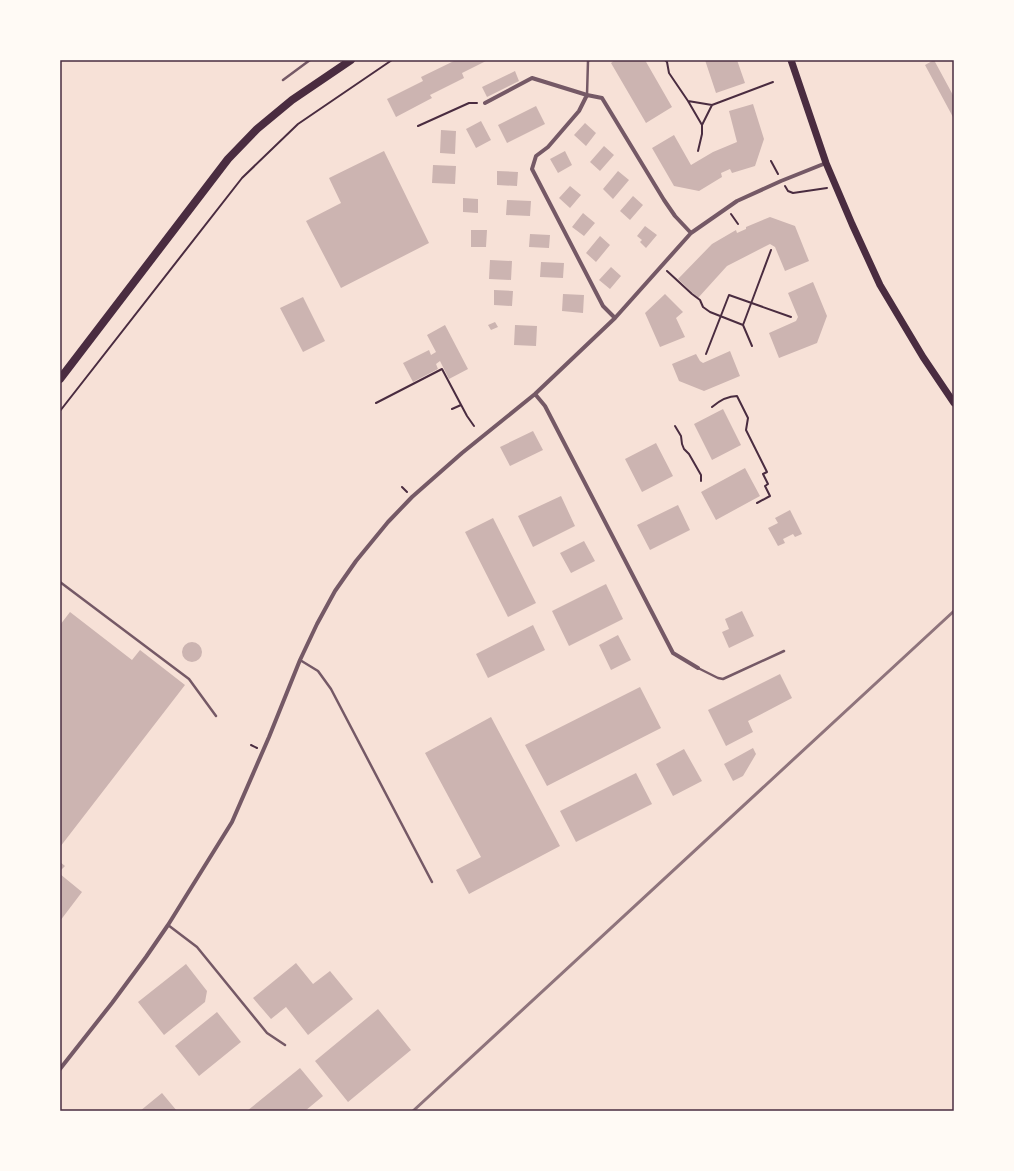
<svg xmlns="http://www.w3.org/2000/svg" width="1014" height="1171" viewBox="0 0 1014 1171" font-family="'Fira Sans',sans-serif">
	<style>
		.building { fill: #ccb4b1 }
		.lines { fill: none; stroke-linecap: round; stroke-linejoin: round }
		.path { stroke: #4a2c40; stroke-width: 2 }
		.service { stroke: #755966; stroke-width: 2.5 }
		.minor { stroke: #755966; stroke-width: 4 }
		.secondary { stroke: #4a2c40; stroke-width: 7 }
		.primary { stroke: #4a2c40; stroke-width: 8 }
		.rail { stroke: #8f747c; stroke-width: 3 }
		.neatline { fill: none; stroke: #4a2c40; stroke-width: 1.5 }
	</style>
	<rect width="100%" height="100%" fill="#f7e1d7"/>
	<!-- building -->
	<path class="building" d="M456,60H488L462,73L464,78L430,95L432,98L396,117L387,99L423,81L421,77Z
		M615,60H645L672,107L646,123L611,63Z
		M705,60H737L745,83L716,93Z
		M934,60L954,97V119L925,65Z
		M515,71L519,81L487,97L482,87Z
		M753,104L764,139L755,166L732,173L730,169L721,173L722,177L699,191L674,186L652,148L674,135L691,165L713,152L737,142L729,111Z
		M536,106L545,124L507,143L498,125Z
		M481,121L491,140L476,148L466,129Z
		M585,123L596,133L586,146L574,135Z
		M441,130L456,131L455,154L440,153Z
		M604,146L614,155L600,171L590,162Z
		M384,151L429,243L341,288L306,221L341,203L329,178Z
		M565,151L572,165L558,173L550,159Z
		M433,165L456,166L455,184L432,183Z
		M497,171L518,172L517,186L497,185Z
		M618,171L629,180L613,199L603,189Z
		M570,186L581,195L570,208L559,198Z
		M633,196L643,205L630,220L620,211Z
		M463,198L478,199V213L463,212Z
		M507,200L531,201L530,216L506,215Z
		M583,213L595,223L584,236L572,227Z
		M770,217L795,226L809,261L785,271L775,247L770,244L727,266L698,298L678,279L712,244L736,230L737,233L746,229V227Z
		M645,226L657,235L646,248L640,242L642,240L637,236Z
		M471,230H487L486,247H471Z
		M530,234L550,235L549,248L529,247Z
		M600,236L610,245L596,262L586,253Z
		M490,260L512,261L511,280L489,279Z
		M541,262L564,263L563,278L540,277Z
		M611,267L621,276L610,289L599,280Z
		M813,282L827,316L817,343L779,358L769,333L796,321L798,317L788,293Z
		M494,290L513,291L512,306L494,305Z
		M563,294L584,295L583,313L562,311Z
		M665,294L683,312L676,318L685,337L660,347L645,313Z
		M303,297L325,341L303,352L280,308Z
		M495,322L498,327L491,330L488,325Z
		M445,325L468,369L449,379L440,361L436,364L438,369L413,382L403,363L429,350L431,355L436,352L427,335Z
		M515,325L537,326L536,346L514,345Z
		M730,351L740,376L704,391L679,381L672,364L696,354L700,361L703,363Z
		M723,409L741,445L712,460L694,424Z
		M533,431L543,450L510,466L500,447Z
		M656,443L673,476L642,492L625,459Z
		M745,468L760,496L716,520L701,492Z
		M561,496L575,526L533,547L518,516Z
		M678,505L690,530L650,550L637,525Z
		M790,510L802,534L795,537L793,534L783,539L785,543L778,546L768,528L778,523L775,518Z
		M493,518L536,603L508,617L465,532Z
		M584,541L595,561L571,573L560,553Z
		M606,584L623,619L569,646L552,611Z
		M742,611L754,636L729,648L722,632L729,629L725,619Z
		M70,612L132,660L140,650L185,685L60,847V625Z
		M533,625L545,650L488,678L476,654Z
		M618,635L631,660L611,670L599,645Z
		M182 652a10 10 0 1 1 20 0a10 10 0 1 1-20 0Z
		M780,674L792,698L748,721L753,732L726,746L708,710Z
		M640,687L661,728L547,786L525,745Z
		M491,717L560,846L469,894L456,870L481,857L425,753Z
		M753,748L756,754L743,776L733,781L724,764Z
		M684,749L702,781L673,796L656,764Z
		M636,773L652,804L576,842L560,811Z
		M60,862L65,866L60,871Z
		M60,874L82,892L60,921Z
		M296,963L313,984L330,971L353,999L308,1035L286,1007L271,1019L253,998Z
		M186,964L207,991L205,1002L164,1035L138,1002Z
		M378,1009L411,1050L348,1102L315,1061Z
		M217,1012L241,1042L199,1076L175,1046Z
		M300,1068L323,1096L305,1111H247Z
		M162,1093L177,1111H140Z"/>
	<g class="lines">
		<!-- path -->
		<path class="path" d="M665,60L667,62L669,73L688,101L702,125V134L698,151
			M688,101L712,105L773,82
			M702,125L712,105
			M418,126L469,103H477
			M771,161L778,174
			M785,186L788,191L793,193L827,188
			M731,214L738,224
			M667,271L692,294L700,300L703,307L710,312L743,325
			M752,346L743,325L771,250
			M706,354L729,295L791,317
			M376,403L442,369L467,416L474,426
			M712,407C719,401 728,396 737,396L748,418L746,430L767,472L763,474L768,484L765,486L770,496L757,503
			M452,409L461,405
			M60,411L242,178L298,124L392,60
			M675,426L681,436L682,444L684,449L689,454L701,475V481
			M402,487L407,492
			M251,745L257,748"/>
		<!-- service -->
		<path class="service" d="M283,80L310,60
			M587,95L588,61L590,60
			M60,582L189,679L216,716
			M300,660L318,671L331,689L432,882
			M698,668L718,678L723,679L784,651
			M168,925L197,947L267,1033L285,1045"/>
		<!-- minor -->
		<path class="minor" d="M587,95L579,111L548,147L536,156L532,169L603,306L615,318
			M485,103L532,78L587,95L602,98L664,200L675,216L691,233
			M535,394L545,406L673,653L698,668
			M60,1069L112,1003L146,957L168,925L232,822L269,737L300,660L317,624L335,591L356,561L388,522L412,497L462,453L535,394L615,318L691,233L737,201L781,181L826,163"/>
		<!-- secondary -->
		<path class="secondary" d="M791,60L826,163L852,224L880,285L923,357L954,403"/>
		<!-- primary -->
		<path class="primary" d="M60,379L228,159L257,129L292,100L351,60"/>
		<!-- rail -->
		<path class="rail" d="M413,1111L954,611"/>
	</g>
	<!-- border -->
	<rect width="1014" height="1171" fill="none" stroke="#fffaf5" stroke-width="122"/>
	<rect x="61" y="61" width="892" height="1049" class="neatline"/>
</svg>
